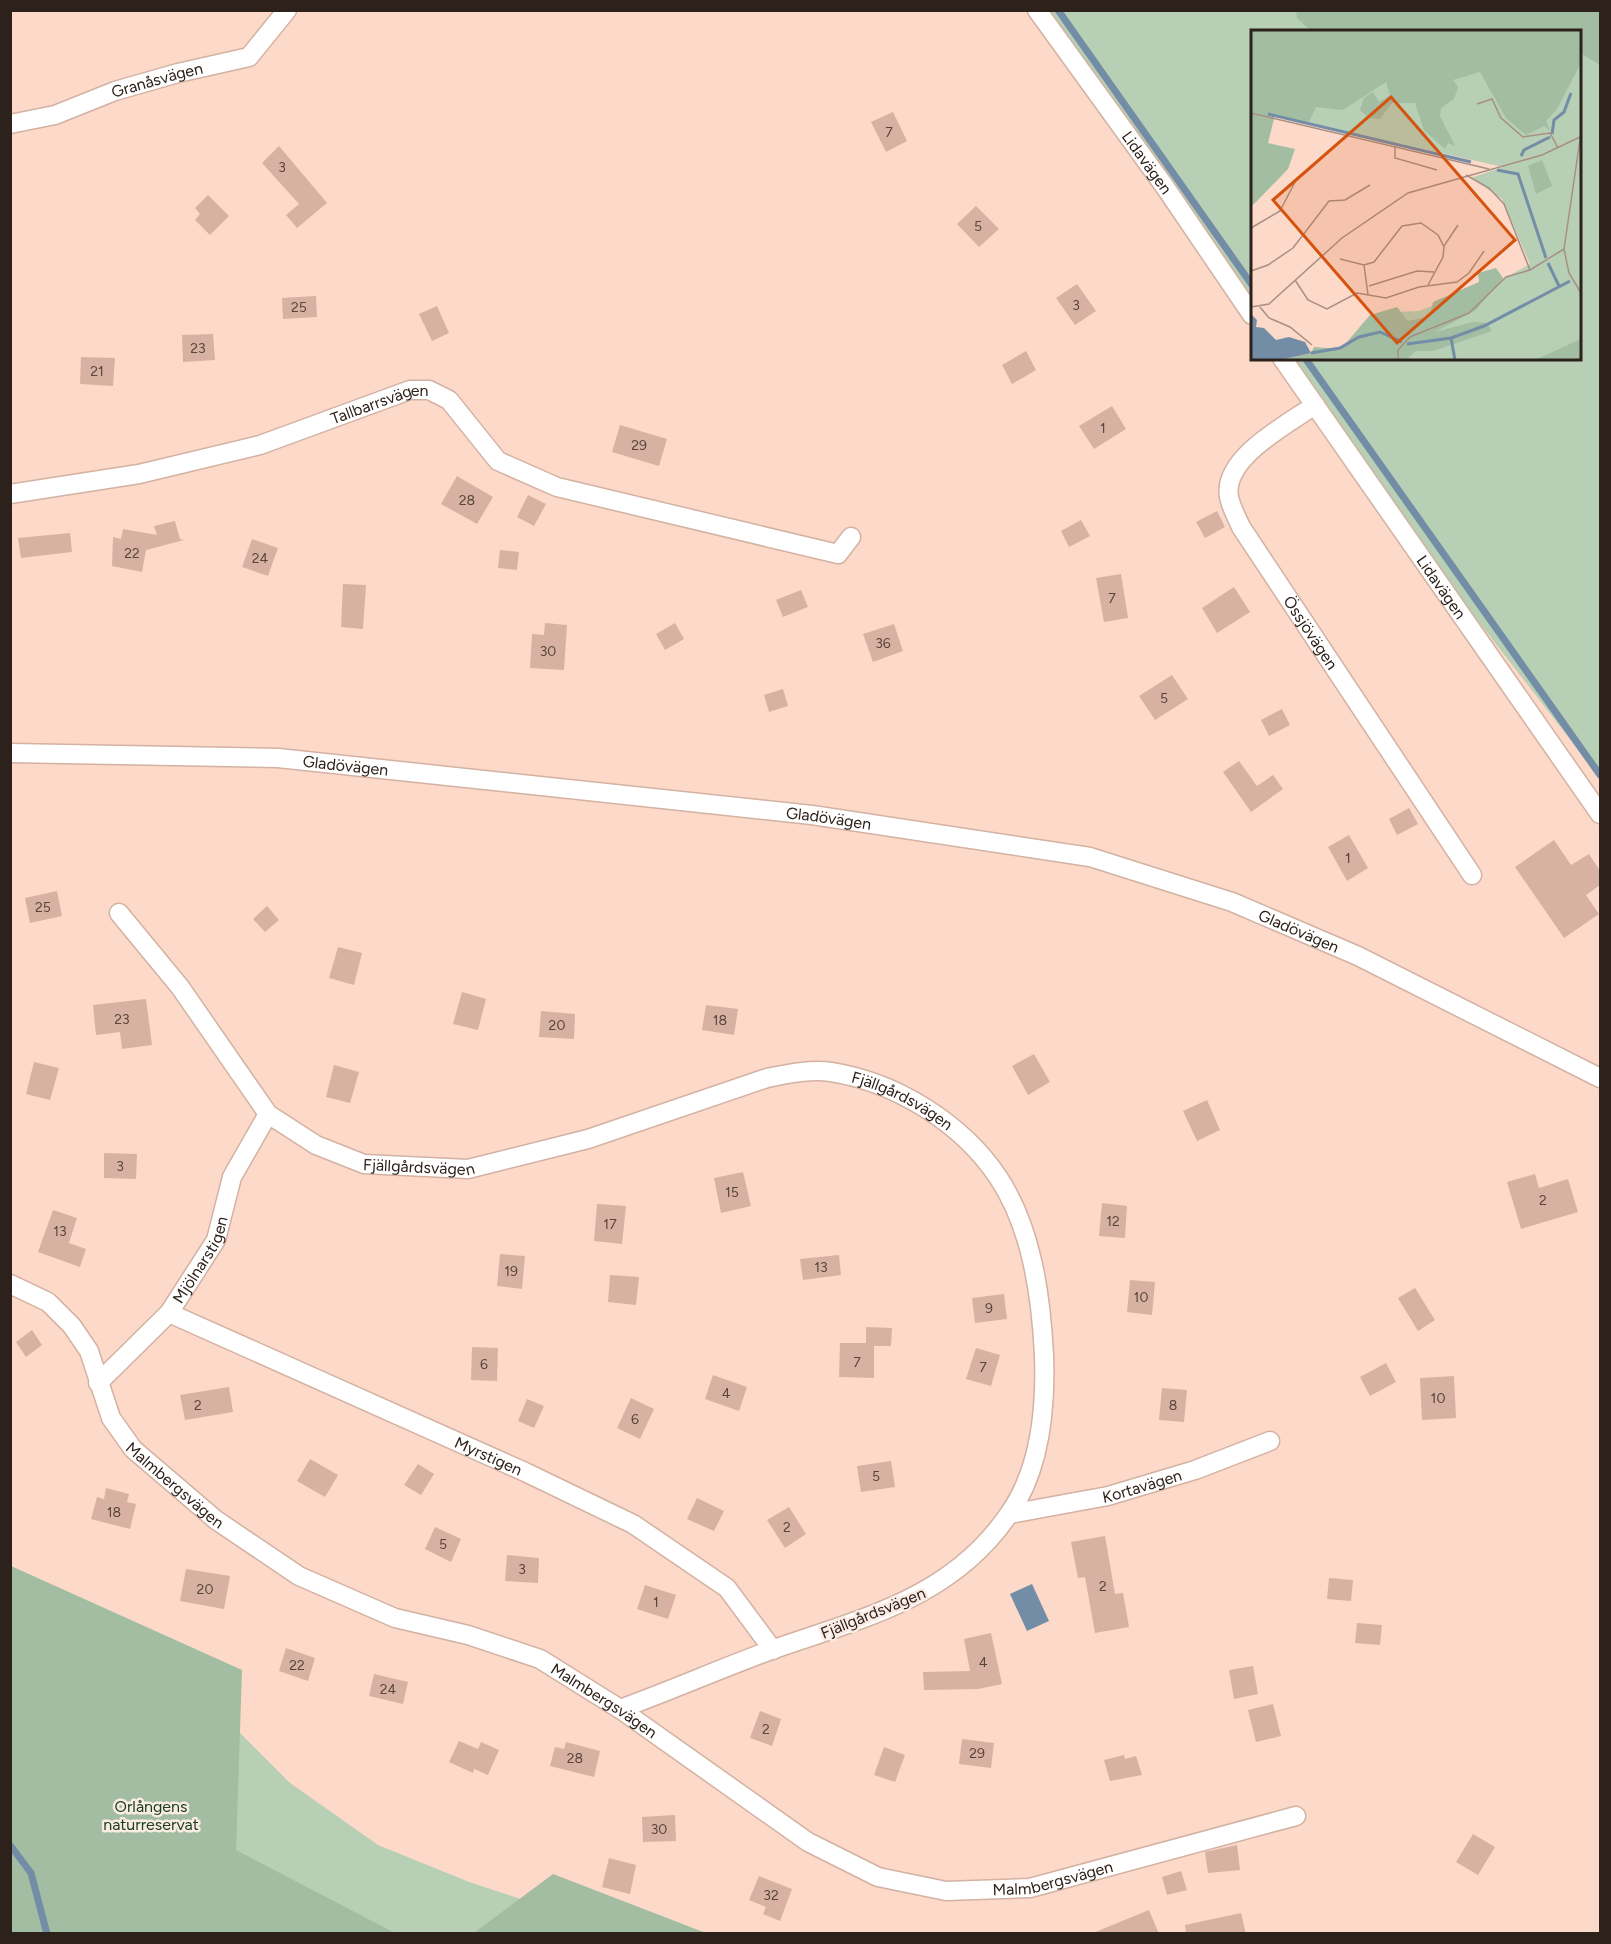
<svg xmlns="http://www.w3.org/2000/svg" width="1611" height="1944" viewBox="0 0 1611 1944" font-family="Figtree,sans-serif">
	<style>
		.green { fill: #b6cfb5 }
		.forest { fill: #a2bda1 }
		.water { fill: #738da6 }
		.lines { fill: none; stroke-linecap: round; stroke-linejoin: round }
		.stream { stroke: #738da6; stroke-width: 7 }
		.building { fill: #d7b2a2 }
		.street-casing { stroke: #d3b2a2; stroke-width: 21 }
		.street { stroke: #fff; stroke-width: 18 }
		.labels { text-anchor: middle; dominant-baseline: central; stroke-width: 5; stroke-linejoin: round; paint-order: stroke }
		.number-label { font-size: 14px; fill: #58453d }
		.street-label { font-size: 16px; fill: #2d211b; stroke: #faebe5 }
		.park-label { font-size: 16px; fill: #18411b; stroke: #faebe5 }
		.inset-river { fill: none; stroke: #738da6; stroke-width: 3 }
		.inset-road { fill: none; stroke: #a98f83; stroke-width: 1.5 }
		.view { fill: #d5530e; fill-opacity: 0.15; stroke: #d5530e; stroke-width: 3 }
		.inset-edge { fill: none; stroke: #2d211b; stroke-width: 3 }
	</style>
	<rect width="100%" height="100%" fill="#fcd9c9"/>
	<!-- green -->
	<path class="green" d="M1047,11H1600V778L1475,617L1293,359L1580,358V32H1252V301Z
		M197,1690L290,1783L378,1845L469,1882L560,1912L609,1933H35L10,1776Z"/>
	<!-- forest -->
	<path class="forest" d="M1296,11H1600V65L1580,53V32L1311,31L1297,18Z
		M11,1566L242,1670L236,1850L395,1933H11Z
		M553,1874L706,1933H474Z"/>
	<!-- water -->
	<path class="water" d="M1032,1584L1049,1621L1027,1631L1010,1594Z"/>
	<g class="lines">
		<!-- stream -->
		<path class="stream" d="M1058,10L1252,285
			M1305,358L1600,775
			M10,1845L31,1873L47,1934"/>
	</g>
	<!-- building -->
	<path class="building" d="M893,112L907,141L886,152L871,122Z
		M279,146L327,203L297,228L286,215L299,204L262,163Z
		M208,195L229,216L210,235L195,220L200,214L195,208Z
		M976,206L999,229L979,247L957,224Z
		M1077,284L1096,311L1075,325L1056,298Z
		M316,296L317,317L283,319L282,298Z
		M437,306L449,333L432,341L419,314Z
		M213,334L215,360L183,362L182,335Z
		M1026,351L1036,370L1012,384L1002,365Z
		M81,357L115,358L113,386L80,384Z
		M1112,406L1126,429L1094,449L1079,426Z
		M620,425L667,439L659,466L612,452Z
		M457,476L493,497L477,524L441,504Z
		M528,495L546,504L534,526L517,517Z
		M1217,511L1225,527L1205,538L1196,522Z
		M1081,520L1090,536L1069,547L1061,531Z
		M175,521L180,539L184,540L146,550L142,572L112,566L113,537L121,539L123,529L157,535L154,526Z
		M70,533L72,552L21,558L18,538Z
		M252,539L278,548L268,576L242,567Z
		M500,550L519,552L517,570L498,568Z
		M1121,574L1128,618L1104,622L1096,578Z
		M343,584L366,585L363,629L341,627Z
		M1234,587L1250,612L1217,633L1202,608Z
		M801,590L808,607L783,617L776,600Z
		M545,623L567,625L564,670L530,668L532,634L544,635Z
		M675,623L684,639L665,650L656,634Z
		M894,624L903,651L873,662L863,634Z
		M1172,675L1188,699L1155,720L1139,696Z
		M783,689L788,706L769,712L764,695Z
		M1282,709L1290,725L1269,736L1261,720Z
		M1239,761L1257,786L1273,775L1283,789L1251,812L1223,772Z
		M1409,808L1418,824L1397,835L1389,819Z
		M1349,835L1368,868L1347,881L1328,847Z
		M1554,840L1571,865L1589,854L1600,871V885L1586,895L1599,914L1564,938L1515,867Z
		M57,891L62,916L30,923L25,898Z
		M267,906L279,920L265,932L253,919Z
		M338,947L362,953L354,985L329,978Z
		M462,992L486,999L478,1030L453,1024Z
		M146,999L152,1045L122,1049L120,1032L96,1035L93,1005Z
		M706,1005L738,1009L734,1035L702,1030Z
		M541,1011L575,1014L574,1039L539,1037Z
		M1034,1054L1050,1082L1028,1095L1012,1066Z
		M34,1062L59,1068L50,1100L26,1094Z
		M334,1065L359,1072L350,1103L326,1097Z
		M1207,1100L1220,1130L1197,1141L1183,1111Z
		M104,1153L137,1154L136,1179L104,1178Z
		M743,1172L751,1206L721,1213L714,1178Z
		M1535,1174L1539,1188L1568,1179L1578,1212L1521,1229L1507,1182Z
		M1102,1203L1127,1206L1125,1238L1099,1236Z
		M597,1204L626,1206L622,1244L594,1241Z
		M53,1210L77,1218L69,1243L86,1249L80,1267L38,1252Z
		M500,1254L525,1256L522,1289L497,1286Z
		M839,1255L841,1275L803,1280L800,1259Z
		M610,1275L639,1277L636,1305L608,1302Z
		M1130,1280L1155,1282L1152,1315L1127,1312Z
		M1415,1288L1435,1320L1418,1331L1398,1298Z
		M1004,1294L1007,1319L975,1323L972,1298Z
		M866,1327L892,1328L891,1346H874V1378L839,1377L840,1343H866Z
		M32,1330L42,1345L26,1357L16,1342Z
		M472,1347L498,1348L497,1381L471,1380Z
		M976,1348L1000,1355L991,1386L966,1379Z
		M1386,1363L1396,1382L1370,1396L1360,1377Z
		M713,1375L747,1387L739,1411L705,1399Z
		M1454,1376L1456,1418L1422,1420L1420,1378Z
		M229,1387L233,1412L185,1420L180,1395Z
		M1162,1388L1187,1390L1184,1422L1159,1420Z
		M631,1398L654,1409L640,1439L617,1428Z
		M527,1399L544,1406L534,1428L518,1421Z
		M310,1459L338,1475L325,1497L297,1481Z
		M891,1461L895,1487L861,1492L857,1466Z
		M418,1464L434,1474L421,1495L404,1485Z
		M106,1488L129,1494L127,1502L136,1504L130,1529L91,1519L97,1497L104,1499Z
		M697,1498L724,1511L714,1531L687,1519Z
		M789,1507L806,1534L785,1548L767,1520Z
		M435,1527L461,1539L451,1562L425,1549Z
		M1105,1536L1115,1594L1123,1593L1129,1627L1095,1633L1085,1577L1078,1578L1071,1542Z
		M507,1555L539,1558L538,1583L505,1581Z
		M186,1569L230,1576L224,1609L180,1601Z
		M1329,1578L1353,1580L1351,1601L1327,1599Z
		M645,1585L676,1595L668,1619L637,1609Z
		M1357,1623L1382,1625L1380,1645L1355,1643Z
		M991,1633L1002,1684L978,1689L924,1690L923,1672L970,1671L964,1639Z
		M286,1648L315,1658L308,1681L279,1671Z
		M1253,1666L1258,1694L1234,1699L1229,1670Z
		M374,1674L408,1682L403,1704L369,1696Z
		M1273,1704L1281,1736L1256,1742L1248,1710Z
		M760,1711L781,1719L772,1746L750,1738Z
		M962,1739L994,1743L991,1768L959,1764Z
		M459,1741L478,1749L481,1742L499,1750L488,1775L474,1769L473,1773L449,1762Z
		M566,1742L600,1751L594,1777L550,1766L555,1747L564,1749Z
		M884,1747L905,1755L895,1782L874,1775Z
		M1124,1755L1125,1759L1136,1756L1142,1775L1110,1781L1104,1760Z
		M675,1815L676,1841L643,1842L642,1817Z
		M1473,1834L1495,1847L1478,1875L1456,1862Z
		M1237,1845L1240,1870L1208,1873L1205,1852Z
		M609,1858L636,1865L630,1894L602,1887Z
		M1181,1871L1187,1890L1167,1895L1162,1877Z
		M759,1876L792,1889L780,1921L763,1914L766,1907L749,1900Z
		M1149,1910L1159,1934H1093V1933Z
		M1241,1913L1246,1934H1186L1185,1925Z"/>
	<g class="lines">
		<!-- street casing -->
		<g class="street-casing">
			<g id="street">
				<path id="s1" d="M1037,10L1165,187L1252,315"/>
				<path id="s2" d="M10,124L55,115L115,91L178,73L249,57L287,10"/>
				<path id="s3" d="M1282,358L1600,814"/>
				<path id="s4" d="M1315,405C1288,424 1222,458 1229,497C1231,507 1237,518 1241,527L1472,875"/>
				<path id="s5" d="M10,494L139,474L260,445L410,390H429L449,400L498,461L557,487L838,554L851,537"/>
				<path id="s6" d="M10,753L278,758L812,815L1090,857L1232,902L1358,956L1600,1078"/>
				<path id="s7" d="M119,913L180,987L268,1114L316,1145L364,1164L468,1169L588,1139L767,1078C787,1074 810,1069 831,1072C895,1082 961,1122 998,1177C1032,1228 1041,1296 1044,1355C1046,1408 1040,1470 1009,1514C952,1598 863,1618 774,1649C722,1668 672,1690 620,1709"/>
				<path id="s8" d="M10,1284L48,1302L72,1326L89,1351L111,1418L133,1449L216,1520L299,1576L395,1618L468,1635L540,1659L620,1709L808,1842L878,1877L946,1891L1030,1888L1296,1816"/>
				<path id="s9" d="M169,1313L525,1472L633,1524L727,1588L773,1650"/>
				<path id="s10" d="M98,1383L169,1313L216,1240L232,1177L268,1114"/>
				<path id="s11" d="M1010,1514L1108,1496L1195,1470L1270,1441"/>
			</g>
		</g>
		<!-- street -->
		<use href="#street" class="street"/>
	</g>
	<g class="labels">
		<!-- number labels -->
		<g class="number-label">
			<text x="889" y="132">7</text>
			<text x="282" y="167">3</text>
			<text x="978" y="226">5</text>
			<text x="1076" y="305">3</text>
			<text x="299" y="307">25</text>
			<text x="198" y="348">23</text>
			<text x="97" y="371">21</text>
			<text x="1103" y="428">1</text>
			<text x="639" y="445">29</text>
			<text x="467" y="500">28</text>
			<text x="132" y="553">22</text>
			<text x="260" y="558">24</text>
			<text x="1112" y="598">7</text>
			<text x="883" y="643">36</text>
			<text x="548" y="651">30</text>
			<text x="1164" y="698">5</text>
			<text x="1348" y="858">1</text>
			<text x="43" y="907">25</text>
			<text x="122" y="1019">23</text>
			<text x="720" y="1020">18</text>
			<text x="557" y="1025">20</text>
			<text x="120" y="1166">3</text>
			<text x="732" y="1192">15</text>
			<text x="1543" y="1200">2</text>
			<text x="1113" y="1221">12</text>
			<text x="610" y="1224">17</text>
			<text x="60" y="1231">13</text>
			<text x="821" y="1267">13</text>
			<text x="511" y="1271">19</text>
			<text x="1141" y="1297">10</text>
			<text x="989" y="1308">9</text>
			<text x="857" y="1362">7</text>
			<text x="484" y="1364">6</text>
			<text x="983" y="1367">7</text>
			<text x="726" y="1393">4</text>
			<text x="1438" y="1398">10</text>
			<text x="198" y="1405">2</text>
			<text x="1173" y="1405">8</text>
			<text x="635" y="1419">6</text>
			<text x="876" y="1476">5</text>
			<text x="114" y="1512">18</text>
			<text x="787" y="1527">2</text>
			<text x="443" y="1544">5</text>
			<text x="522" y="1569">3</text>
			<text x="1103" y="1586">2</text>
			<text x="205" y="1589">20</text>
			<text x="656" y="1602">1</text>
			<text x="983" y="1662">4</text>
			<text x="297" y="1665">22</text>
			<text x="388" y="1689">24</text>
			<text x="766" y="1729">2</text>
			<text x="977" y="1753">29</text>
			<text x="575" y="1758">28</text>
			<text x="659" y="1829">30</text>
			<text x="771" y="1895">32</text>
		</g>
		<!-- street labels -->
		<g class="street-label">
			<text stroke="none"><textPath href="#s2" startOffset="154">Granåsvägen</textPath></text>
			<text stroke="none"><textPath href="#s1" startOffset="188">Lidavägen</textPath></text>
			<text stroke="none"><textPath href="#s5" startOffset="382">Tallbarrsvägen</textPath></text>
			<text stroke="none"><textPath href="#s3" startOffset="279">Lidavägen</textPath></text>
			<text stroke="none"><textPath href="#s4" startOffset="291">Össjövägen</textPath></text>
			<text stroke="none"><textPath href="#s6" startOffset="336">Gladövägen</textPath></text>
			<text stroke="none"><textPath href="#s6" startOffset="822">Gladövägen</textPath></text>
			<text stroke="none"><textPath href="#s6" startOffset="1308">Gladövägen</textPath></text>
			<text stroke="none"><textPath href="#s7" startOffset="918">Fjällgårdsvägen</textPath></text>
			<text stroke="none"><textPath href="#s7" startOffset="414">Fjällgårdsvägen</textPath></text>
			<text stroke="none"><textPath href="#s10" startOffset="162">Mjölnarstigen</textPath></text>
			<text stroke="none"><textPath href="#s9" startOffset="350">Myrstigen</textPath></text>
			<text stroke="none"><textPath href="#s8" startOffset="270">Malmbergsvägen</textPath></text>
			<text stroke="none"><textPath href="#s11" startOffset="135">Kortavägen</textPath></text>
			<text transform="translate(873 1613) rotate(-22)">Fjällgårdsvägen</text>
			<text stroke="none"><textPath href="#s8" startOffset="756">Malmbergsvägen</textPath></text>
			<text stroke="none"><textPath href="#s8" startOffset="1260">Malmbergsvägen</textPath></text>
		</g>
		<!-- park labels -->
		<g class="park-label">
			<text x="151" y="1806">Orlångens<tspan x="151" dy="18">naturreservat</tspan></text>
		</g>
	</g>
	<!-- overview -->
	<g transform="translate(1251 30)">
		<rect width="330" height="330" fill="#fcd9c9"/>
		<path d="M0,0H330V324L326,330H149L144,282L168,281L252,249L279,234L251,169L220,148L252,137L5,81Z" fill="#b6cfb5"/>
		<path d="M0,0H330V33L306,79L295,91L299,101L293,96L275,105L255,88L229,42L202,50L207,57L203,69L190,78L189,86L204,116L197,113L194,119L173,100L164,73H141L129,89L118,88L109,80L113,68L122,62L128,72L139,65L135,52L92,80L65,77L58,92L24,85L17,113L44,119L37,139L0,177ZM291,130L301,156L285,164L277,136ZM245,238L252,248L225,280L184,302L222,292L236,293L241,301L182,321H165L155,330H29L60,323L63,317L90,319L119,285L146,277L157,291L179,286L182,272L228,252L227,243ZM330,309V330H284Z" fill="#a2bda1"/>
		<path d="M0,284L6,290L5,297L13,298L25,310L38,307L54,312L60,323L29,330H0Z" fill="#738da6"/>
		<path class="inset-river" d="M17,84L220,132M301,104L303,90L313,82L320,63M270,126L273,120L299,107M246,140L267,144L295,228M297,233L308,256M200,308L204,330M156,314L200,308L233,296L319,251M60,323L89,318L108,307L129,302L151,312"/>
		<path class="inset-road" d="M226,74L241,69L250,88L272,107L299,103L307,118M0,83L238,139M330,103L313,219L318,243L330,263M144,116V128L186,140M215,145L238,158L253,174L279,240M0,198L29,181L44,152M193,216L207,195M89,229L113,235L123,232L151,196L170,193L187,205L193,217L192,227L177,255M113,235L117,265M0,241L17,235L42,218L78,171L94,170L119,155M44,250L57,270L76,279L106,263L135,268L168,257L206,252L218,243L233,221M118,256L166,241L183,242M0,277L18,274L91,208L157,163L291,125L329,107M9,277L18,288L39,297L61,315M147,330V320L159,307L218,283L255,247L279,240L313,219"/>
		<path class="view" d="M140,67L264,210L146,313L22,170Z"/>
		<rect width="330" height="330" class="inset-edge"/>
	</g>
	<!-- border -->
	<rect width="1611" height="1944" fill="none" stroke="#2d211b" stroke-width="24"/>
</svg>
